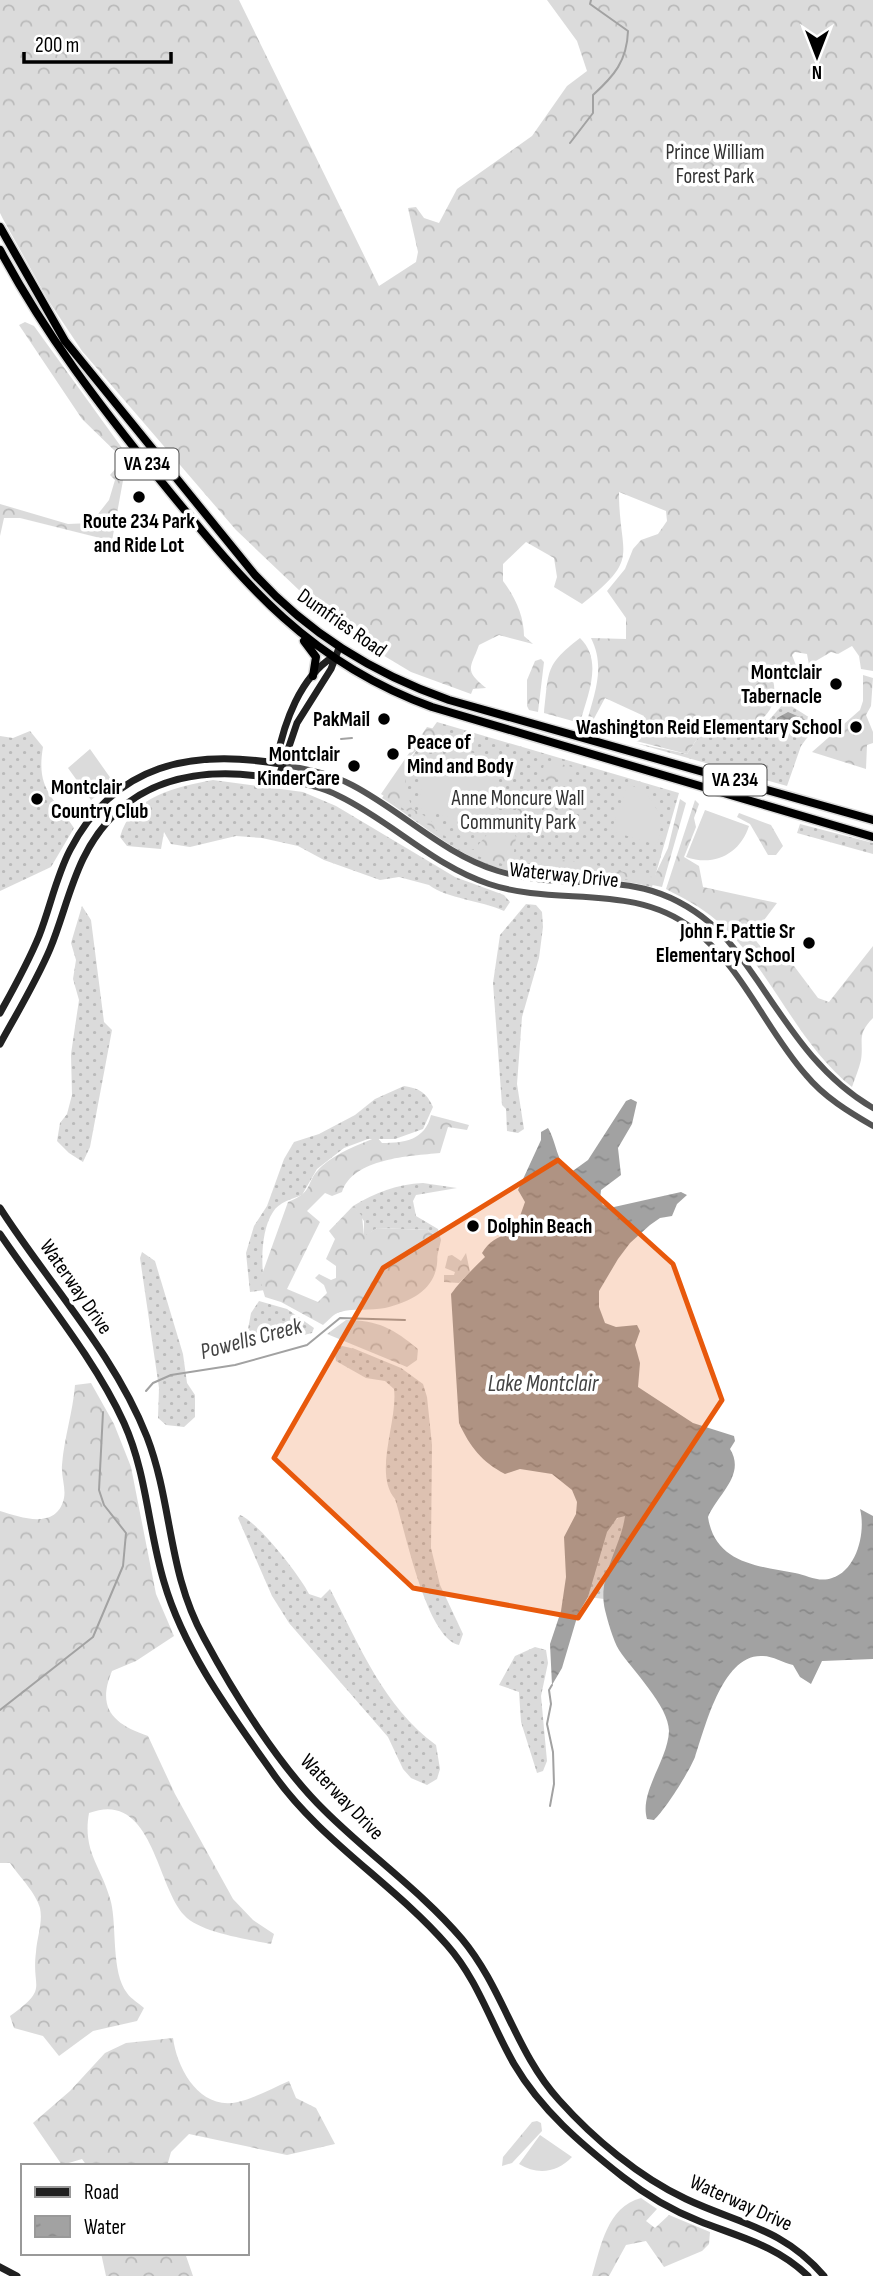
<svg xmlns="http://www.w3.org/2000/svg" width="873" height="2276" viewBox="0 0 873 2276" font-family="'Sofia Sans Condensed',sans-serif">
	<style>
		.grass { fill: url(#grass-dots) }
		.forest { fill: url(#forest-crowns) }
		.garden { fill: #dbdbdb }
		.water { fill: url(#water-ripples) }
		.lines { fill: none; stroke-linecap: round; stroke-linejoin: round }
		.stream { stroke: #a2a2a2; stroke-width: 2 }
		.trunk-casing { stroke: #dbdbdb; stroke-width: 11 }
		.tertiary { stroke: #545454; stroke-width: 6 }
		.secondary { stroke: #212121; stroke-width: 7 }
		.trunk { stroke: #000; stroke-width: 8 }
		.marked { fill: #e8590c; fill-opacity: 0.2; stroke: #e8590c; stroke-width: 5; stroke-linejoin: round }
		.poi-dot { fill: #000; stroke: #fff; stroke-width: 2.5 }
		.labels { text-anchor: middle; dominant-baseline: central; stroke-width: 7; stroke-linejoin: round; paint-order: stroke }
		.shield { fill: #fff; stroke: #4c4c4c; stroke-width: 2 }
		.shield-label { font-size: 19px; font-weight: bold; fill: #000 }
		.park-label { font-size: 21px; fill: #323232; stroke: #fff }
		.poi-label { font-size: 21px; font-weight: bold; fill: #000; stroke: #fff; text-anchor: end }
		.street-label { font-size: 21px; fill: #000; stroke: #fff }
		.water-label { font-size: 23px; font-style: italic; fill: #434343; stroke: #fff }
	</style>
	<defs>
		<pattern id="grass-dots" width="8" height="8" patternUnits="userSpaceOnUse" patternTransform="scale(1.75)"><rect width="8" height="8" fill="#dbdbdb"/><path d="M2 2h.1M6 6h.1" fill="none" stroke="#bababa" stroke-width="1.8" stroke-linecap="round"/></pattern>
		<pattern id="forest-crowns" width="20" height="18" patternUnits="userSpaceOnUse" patternTransform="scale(1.75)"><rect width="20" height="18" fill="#dbdbdb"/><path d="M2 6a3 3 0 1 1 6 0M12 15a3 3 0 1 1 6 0" fill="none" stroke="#bababa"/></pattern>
		<pattern id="water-ripples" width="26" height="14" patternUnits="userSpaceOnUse" patternTransform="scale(1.75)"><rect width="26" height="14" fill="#a2a2a2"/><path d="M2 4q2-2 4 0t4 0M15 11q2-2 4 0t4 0" fill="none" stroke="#8a8a8a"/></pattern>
	</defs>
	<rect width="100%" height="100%" fill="#fff"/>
	<!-- grass -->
	<path class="grass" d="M785,702L818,723L801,746L787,786L635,743L687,754L705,727L713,723L720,727C733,718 749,726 763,718L768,721Z
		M437,722L679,793L652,887C607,875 559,882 513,872C462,861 424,825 382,798Z
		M30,731L43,747C36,789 52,795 74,828L51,867L0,891V736L13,738Z
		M213,780L303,792L336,806L455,877L504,895L510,902L504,911C480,900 448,899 429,885L399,877L380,880L324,860L298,846L262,838L236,836L190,847L171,844L164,832L161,849L127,846L120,837C131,796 177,787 213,780Z
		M800,824L873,843V854L797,833Z
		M526,904L536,905L542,912L543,927L539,958L522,1017L517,1084L524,1129L518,1133L507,1131L506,1109L502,1105L493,983L500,935Z
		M82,906L91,920L104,1022L112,1030L90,1147L83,1162L69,1153L57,1141L60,1123L67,1114L72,1095L71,1054L79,1000L73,979L76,960L71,943Z
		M404,1086C419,1088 427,1093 433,1107L423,1129L395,1139H368L344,1148L317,1169L302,1195C292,1199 279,1202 273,1212C260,1232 261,1267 265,1290L250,1292L246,1253L254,1226L267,1206L284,1159L294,1142L319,1134L355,1115L375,1099Z
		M423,1183L457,1188L416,1195L413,1201L416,1216L438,1229L441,1240L437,1257L433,1234L428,1230L377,1228L364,1237V1221L353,1206C375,1193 397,1184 423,1183Z
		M142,1252L155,1261L183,1354L187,1383L195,1395V1417L184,1427L166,1425L158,1418L159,1388L140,1258Z
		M259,1301L287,1309L314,1328L312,1333L300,1336L287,1330L261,1342L250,1334L248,1329L251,1313Z
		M338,1345L355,1349L401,1368L423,1384L427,1397L432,1445L431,1548L440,1585L463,1634L459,1645C426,1638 405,1529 395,1499C373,1473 398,1421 394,1389L385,1381L366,1378L336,1361L334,1348Z
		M240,1515C258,1522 300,1576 309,1594L321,1598L330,1589C360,1646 383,1706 436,1745L440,1769L437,1779L427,1785L411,1778L403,1769L388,1737L289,1623L272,1596L238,1518Z
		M622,1515L626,1516C620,1545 607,1569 604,1599L588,1597C596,1569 596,1532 622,1515Z
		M535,1647L546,1650L548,1663L541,1696L547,1761L543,1771L537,1773L521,1722L519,1692L499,1685L515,1656Z"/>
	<!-- forest -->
	<path class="forest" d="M0,0H239L379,286L416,262L418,252L408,208L416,207L424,218L439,223L457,189L532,136L567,86L587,71L577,41L547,0H873V671L861,669L859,656L852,646L838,654L831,652L809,665L807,654L795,652L792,655L797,668L787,670L775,664L769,669C780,690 775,721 747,724C736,725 730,720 720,727L713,723L705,727L687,754L636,741L644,716L605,698L590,726L586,725C594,694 606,668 591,638L626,639V618L607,591L625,569L633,549L641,540L658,534L667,521L666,511L619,492C619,557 642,557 582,604L554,587L557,577L554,558L526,542L503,564V581C515,597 524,616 524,636L533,644L499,635L479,645C470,669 464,670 486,688L473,689L471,694L411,672L341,630L236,530L82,351L48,300L3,219L0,213Z
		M25,322L34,326L122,448V453L119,455L82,419L19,325Z
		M117,459H124L126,464L112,541L20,518H4L0,536V504L68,524L91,523L109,500L115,480L110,475L117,467Z
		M580,638C604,661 587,696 580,723L544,713C549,670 545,665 580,638Z
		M541,659L544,662L538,712L529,710L527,706V680L535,661Z
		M863,675L873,678L871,706L866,715L873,732V743L867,745L866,769L812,752L860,710L863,701Z
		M427,727L470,738C414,744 394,749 412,809C434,818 449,843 474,850L489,832L510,826L516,837L512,867L474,855L381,794Z
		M545,760L584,770C569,772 560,783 545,780L542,773Z
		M545,790L568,795L570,807L543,804L539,826L517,821L518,795Z
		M680,799L686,803L662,887L610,876L528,870C562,845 616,876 654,877L668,848Z
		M695,800L699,804L694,818L696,827L684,857L699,866L703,887L777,903L752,936L771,959L794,966L818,998L829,1002L873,946V1018C856,1035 864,1041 861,1060C859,1069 855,1078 852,1087C795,1042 771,967 716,920C701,907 683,898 666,889Z
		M739,813L771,825L783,846L776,855H768L750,824L737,817Z
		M431,1115L469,1125L467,1130L448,1127L440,1153C410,1156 353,1158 342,1192L332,1196L325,1193L307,1211L320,1222L287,1289L318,1302L327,1293L324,1285L315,1278L319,1274L331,1280L336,1278V1266L326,1259L335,1239L329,1231L353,1206L362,1216L364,1236L377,1228L428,1230L433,1234C447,1277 426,1298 385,1308C370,1311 354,1308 340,1312C334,1313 328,1321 323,1325L281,1302L265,1297L260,1280L288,1202C316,1191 304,1182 322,1166C338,1152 358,1145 377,1137L382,1143C405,1143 425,1140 431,1115Z
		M466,1253L470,1272L459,1283L444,1282V1275H454L455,1272L445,1268L448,1256L452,1255L461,1261Z
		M346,1320C378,1320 394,1329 418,1349L417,1360L407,1367L327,1334Z
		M91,1383L114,1424L131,1467L156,1594L174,1636L136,1661L112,1671C96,1709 114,1724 148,1736L175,1794L233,1899L253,1920L274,1934L271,1944C248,1939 200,1933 184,1915C156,1884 152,1789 89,1813C82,1852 102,1867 111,1902C117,1927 111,1972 127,1993C131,1999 139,2003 144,2008L137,2021L93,2031L59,2056L43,2036L14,2028L10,2016C50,1987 31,1990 36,1952C37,1937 43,1923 40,1908C36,1893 19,1876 10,1863H0V1511C22,1518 57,1530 64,1498C66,1488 61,1476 62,1465C64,1438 73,1412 75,1385Z
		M173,2038C177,2069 200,2111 238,2102C255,2098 273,2088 289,2081L296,2098L316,2108L335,2144L287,2155L189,2134L171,2152L167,2166H87L82,2159L62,2165L33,2123L70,2091L105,2053L126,2043Z
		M537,2121L541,2123L542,2131L512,2163L502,2166L503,2157L532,2122Z
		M641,2198L657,2209L646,2221L655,2228L669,2215L710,2232L709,2244L702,2251L664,2267L646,2241L626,2245L609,2276H592C601,2246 607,2207 641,2198Z
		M101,2253H185L193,2276H106Z"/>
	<!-- garden -->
	<path class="garden" d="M90,749L114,783L91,800L68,768Z
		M456,750L499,757L487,824L483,827L418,808C422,780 426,757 456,750Z
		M628,784C654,793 667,819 657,845L611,831Z
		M705,810L749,826C740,854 714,867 686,857Z
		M540,2135L572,2157C557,2173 537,2175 519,2164Z"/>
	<!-- water -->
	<path class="water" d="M788,712L809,721L811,731L799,736L776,726L777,718Z
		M631,1099L637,1102L632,1124L618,1148L621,1175L601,1190L600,1200L603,1205L614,1207L681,1192L687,1195L677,1204L672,1216L660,1218L650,1225L630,1243L618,1259L599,1291V1307L605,1323L616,1327L637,1325L640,1331L635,1345L640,1363L638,1387L693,1423L734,1436L735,1441L730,1449C746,1475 718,1494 708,1517C715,1563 757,1566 795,1573C807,1575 819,1583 832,1578C857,1570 866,1532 860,1509L873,1516V1659L822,1661L811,1684L800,1677L793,1665C783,1663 773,1656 763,1656C722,1653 705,1729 695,1757C689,1772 665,1810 654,1820L647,1819C639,1792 668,1760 669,1731C669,1706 632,1670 619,1650C613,1640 608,1622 605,1610C597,1577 621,1547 625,1516L617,1518L607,1532L588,1597L578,1614L562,1668L552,1685L550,1644L561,1611L566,1577L564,1537L576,1514L577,1502L572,1490L552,1474L520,1469L505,1474C482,1462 470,1447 459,1423L451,1294C462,1279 474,1268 485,1257L482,1253C489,1241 500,1235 514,1233L525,1202L518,1190L541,1140V1132L548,1128C557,1143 556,1161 570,1173L588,1160L626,1101Z"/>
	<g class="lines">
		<!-- stream -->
		<path class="stream" d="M570,143L593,113V95C614,76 627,61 628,31L590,4L591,0
			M341,739L352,738
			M146,1391L153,1383L171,1375L235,1365L307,1345L340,1318L405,1320
			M0,1710L93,1637L123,1566L126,1533L104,1505L99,1490L103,1412
			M550,1806L554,1784L553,1752L547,1724L551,1704L549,1690L552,1685"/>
		<!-- trunk casing -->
		<g class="trunk-casing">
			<path id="trunk" d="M0,227L65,341L255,575C309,634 374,674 449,700L873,820
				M0,250C45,334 100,406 160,480C242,580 305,661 432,707L873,837
				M304,641L316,657L313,676"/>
		</g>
		<!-- tertiary -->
		<path class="tertiary" d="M281,764C305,769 329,773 352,785C402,811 443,854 498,871C576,895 637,862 710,923C729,939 743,960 757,980C791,1030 820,1077 873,1108
			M278,779C299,783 320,786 339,796C391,821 434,866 489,884C557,907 633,882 693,929C742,966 766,1030 806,1075C824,1097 849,1112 873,1126"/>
		<!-- secondary -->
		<path class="secondary" d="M281,764L277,759C284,723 300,677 333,657
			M0,1013C14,988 28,963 39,936C50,908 56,877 70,850C115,763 192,749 281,764
			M0,1044C17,1013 36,982 50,949C62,920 69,888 83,859C122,779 197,764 278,779L297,723L331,669L339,648
			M0,1208C48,1283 114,1353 147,1437C173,1505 167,1571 204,1638C234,1694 279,1766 324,1810C368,1854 421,1891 462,1939C503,1988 516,2053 559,2100C593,2138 639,2177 686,2199C739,2224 783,2228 824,2276
			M0,1234C40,1293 95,1359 124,1423C147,1474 148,1529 164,1582C184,1651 231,1714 272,1772C319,1840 393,1883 447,1945C478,1980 491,2024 514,2064C541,2110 581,2144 623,2177C646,2195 671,2210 699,2221C739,2237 776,2245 808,2276
			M0,2267L17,2276"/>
		<!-- trunk -->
		<use href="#trunk" class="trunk"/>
	</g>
	<!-- marked area -->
	<path class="marked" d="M558,1160L673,1264L722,1400L578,1618L413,1588L274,1458L383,1268Z"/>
	<!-- markers -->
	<g class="poi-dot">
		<circle cx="139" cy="497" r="7"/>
		<circle cx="836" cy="684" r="7"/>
		<circle cx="384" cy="719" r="7"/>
		<circle cx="856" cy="727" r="7"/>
		<circle cx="393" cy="754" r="7"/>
		<circle cx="354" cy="766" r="7"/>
		<circle cx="37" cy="799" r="7"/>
		<circle cx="809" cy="943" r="7"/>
		<circle cx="473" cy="1226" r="7"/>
	</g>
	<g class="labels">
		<!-- shield labels -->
		<g class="shield">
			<rect x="115.5" y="448.5" width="63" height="31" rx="5"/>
			<rect x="703.5" y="764.5" width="63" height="31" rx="5"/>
		</g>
		<g class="shield-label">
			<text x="147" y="464">VA 234</text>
			<text x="735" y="780">VA 234</text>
		</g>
		<!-- park labels -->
		<g class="park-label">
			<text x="715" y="152">Prince William<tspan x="715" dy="24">Forest Park</tspan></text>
			<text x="518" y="798">Anne Moncure Wall<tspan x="518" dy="24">Community Park</tspan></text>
		</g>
		<!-- poi labels -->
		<g class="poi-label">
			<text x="139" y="521" text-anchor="middle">Route 234 Park<tspan x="139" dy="24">and Ride Lot</tspan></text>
			<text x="822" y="672">Montclair<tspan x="822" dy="24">Tabernacle</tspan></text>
			<text x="370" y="719">PakMail</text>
			<text x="842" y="727">Washington Reid Elementary School</text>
			<text x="407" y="742" text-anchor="start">Peace of<tspan x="407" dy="24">Mind and Body</tspan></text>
			<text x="340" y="754">Montclair<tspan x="340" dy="24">KinderCare</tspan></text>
			<text x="51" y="787" text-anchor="start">Montclair<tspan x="51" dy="24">Country Club</tspan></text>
			<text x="795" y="931">John F. Pattie Sr<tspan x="795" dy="24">Elementary School</tspan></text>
			<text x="487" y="1226" text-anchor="start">Dolphin Beach</text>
		</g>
		<!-- street labels -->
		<g class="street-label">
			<text transform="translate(342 623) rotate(35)">Dumfries Road</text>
			<text transform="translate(564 875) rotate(6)">Waterway Drive</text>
			<text transform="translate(76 1287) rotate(55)">Waterway Drive</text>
			<text transform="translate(342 1797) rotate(46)">Waterway Drive</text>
			<text transform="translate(741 2203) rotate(24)">Waterway Drive</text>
		</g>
		<!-- water labels -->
		<g class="water-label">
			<text transform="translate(251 1339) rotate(-15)">Powells Creek</text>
			<text x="543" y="1384">Lake Montclair</text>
		</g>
	</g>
	<!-- legend -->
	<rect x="21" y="2164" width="228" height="91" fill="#ffffff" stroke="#999999" stroke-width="2"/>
	<rect x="35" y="2187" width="35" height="10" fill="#212121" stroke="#999999" stroke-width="2"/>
	<text x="84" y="2199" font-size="21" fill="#000000">Road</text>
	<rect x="35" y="2216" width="35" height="21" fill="url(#water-ripples)" stroke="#999999" stroke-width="2"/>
	<text x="84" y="2234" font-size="21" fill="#000000">Water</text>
	<!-- north arrow -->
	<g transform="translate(817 56) rotate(180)" stroke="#ffffff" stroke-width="5" paint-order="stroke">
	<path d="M0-5L12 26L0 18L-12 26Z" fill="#000000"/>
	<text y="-10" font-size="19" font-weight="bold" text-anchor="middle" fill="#000000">N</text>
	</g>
	<!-- scale -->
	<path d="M24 52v10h147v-10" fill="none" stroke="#000000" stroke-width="3.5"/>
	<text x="35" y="52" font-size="21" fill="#000000" stroke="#ffffff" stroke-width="5" paint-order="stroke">200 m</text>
</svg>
